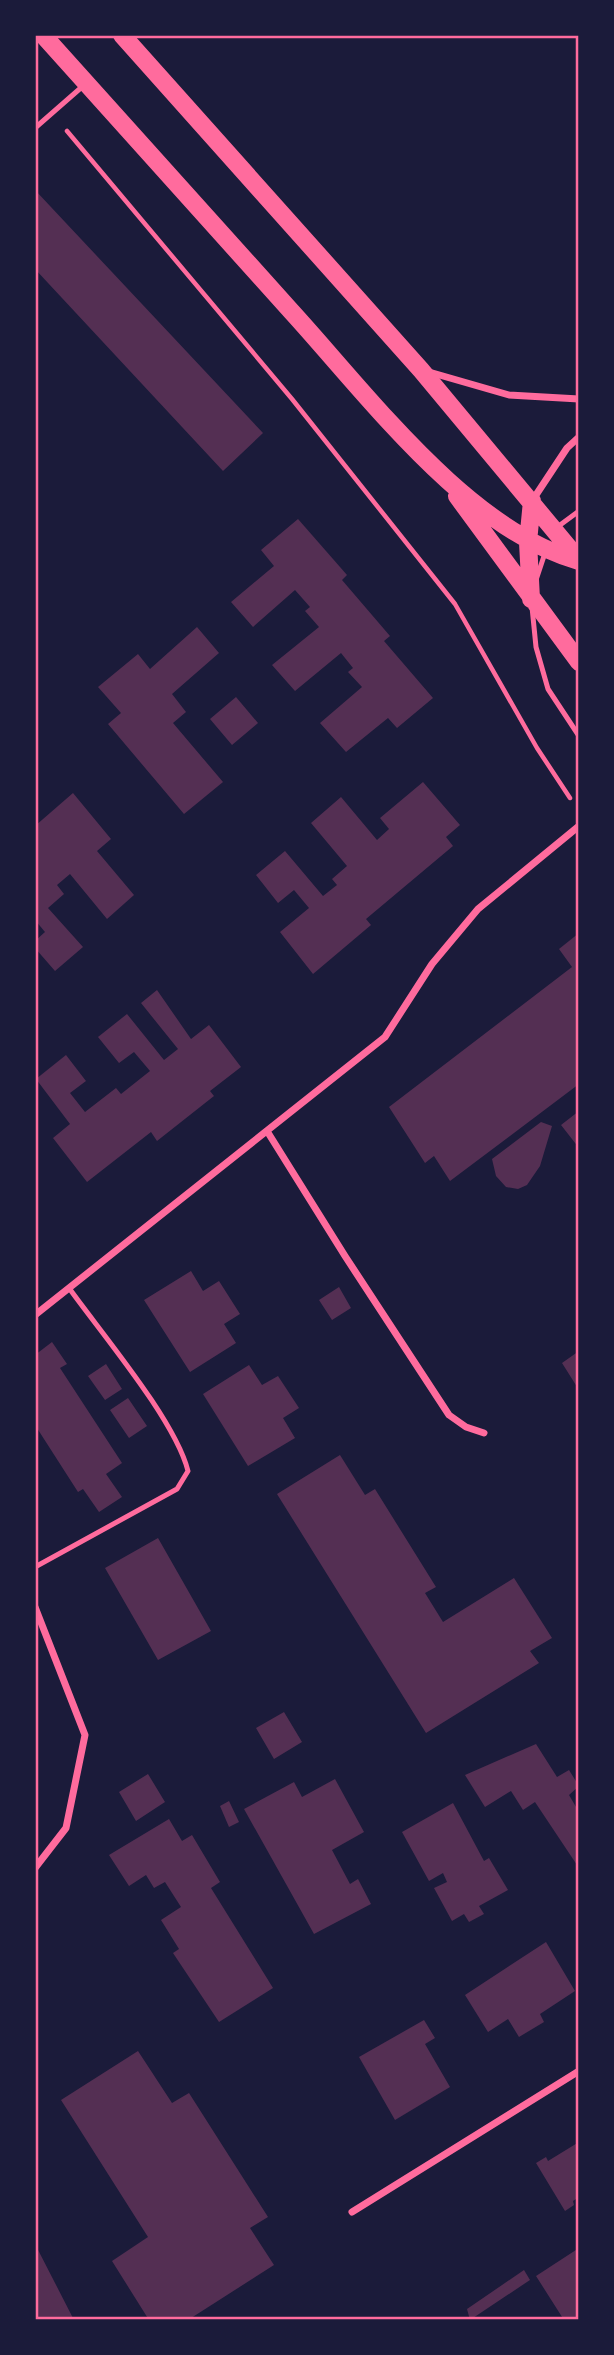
<svg xmlns="http://www.w3.org/2000/svg" width="614" height="2355" viewBox="0 0 614 2355" font-family="'IBM Plex Sans',sans-serif">
	<style>
		.building { fill: #542f53 }
		.lines { fill: none; stroke-linecap: round; stroke-linejoin: round }
		.path { stroke: #ff6b9d; stroke-width: 4.5 }
		.service { stroke: #ff6b9d; stroke-width: 5 }
		.minor { stroke: #ff6b9d; stroke-width: 7 }
		.primary { stroke: #ff6b9d; stroke-width: 18 }
		.neatline { fill: none; stroke: #ff6b9d; stroke-width: 2.5 }
	</style>
	<rect width="100%" height="100%" fill="#1b1b3a"/>
	<!-- building -->
	<path class="building" d="M35,190L263,433L223,471L35,269Z
		M298,519L347,575L342,580L390,636L384,641L433,698L397,728L388,718L346,752L320,723L362,687L348,672L353,668L341,653L295,691L272,665L319,627L305,611L310,607L295,590L253,627L231,602L274,566L261,550Z
		M197,627L219,653L172,694L186,712L173,723L223,782L184,814L108,724L121,713L98,687L138,654L150,669Z
		M236,697L258,723L232,745L210,719Z
		M423,782L460,825L446,837L453,846L366,919L371,925L313,974L280,932L309,908L294,890L278,903L256,875L285,851L323,896L337,885L332,879L347,866L311,823L341,797L377,840L389,829L380,818Z
		M73,793L111,839L97,851L134,895L107,919L70,874L57,885L64,894L48,908L83,947L55,971L35,948V941L45,932L35,920V826Z
		M579,933V1084L450,1181L434,1156L425,1163L389,1107L572,967L559,949Z
		M157,990L191,1039L209,1025L241,1067L210,1091L214,1096L157,1141L151,1132L87,1182L53,1138L70,1124L36,1079L66,1055L86,1081L70,1093L85,1112L116,1088L121,1094L150,1071L134,1052L119,1063L98,1037L127,1014L164,1060L178,1049L141,1003Z
		M579,1111V1148L561,1125Z
		M541,1122L552,1126L540,1166L527,1185L518,1189L506,1187L496,1176L492,1159Z
		M191,1271L203,1291L219,1281L240,1314L224,1324L236,1343L190,1372L144,1300Z
		M339,1287L351,1308L332,1320L319,1300Z
		M52,1342L67,1364L60,1368L122,1463L106,1474L122,1497L99,1512L83,1489L78,1492L35,1425V1355Z
		M579,1351V1390L562,1363Z
		M106,1364L122,1389L105,1400L88,1376Z
		M249,1365L262,1385L278,1376L299,1408L283,1418L295,1438L248,1466L203,1394Z
		M128,1398L147,1426L129,1438L110,1410Z
		M340,1455L365,1495L375,1489L436,1587L425,1593L443,1622L514,1578L552,1638L530,1651L539,1663L426,1733L277,1494Z
		M158,1538L211,1631L158,1660L105,1568Z
		M284,1712L302,1742L274,1759L256,1728Z
		M536,1744L557,1777L569,1770L579,1786L569,1795L579,1812V1868L535,1802L523,1810L511,1791L485,1807L465,1775Z
		M148,1774L165,1802L136,1821L119,1792Z
		M335,1779L364,1832L332,1850L350,1884L358,1879L371,1904L314,1934L244,1809L294,1782L302,1797Z
		M229,1801L239,1822L229,1827L220,1806Z
		M453,1803L484,1861L489,1858L508,1890L479,1906L484,1914L469,1922L464,1914L452,1921L434,1888L447,1882L443,1873L429,1881L402,1832Z
		M169,1819L182,1841L192,1835L220,1882L211,1888L273,1988L219,2022L173,1953L179,1949L161,1920L181,1907L165,1882L154,1888L146,1875L129,1886L109,1855Z
		M546,1942L575,1991L540,2014L544,2022L519,2037L508,2019L488,2032L465,1995Z
		M424,2020L435,2038L425,2044L450,2087L395,2120L359,2057Z
		M138,2051L172,2103L189,2093L268,2217L250,2228L274,2265L188,2320H149L112,2261L148,2237L61,2100Z
		M579,2142V2197L573,2201L574,2205L565,2211L536,2163L546,2157L548,2161Z
		M35,2244L74,2320H35Z
		M579,2248V2320H564L536,2276Z
		M524,2270L530,2280L470,2320L467,2309Z"/>
	<g class="lines">
		<!-- path -->
		<path class="path" d="M67,131L292,399L455,604L537,748L570,798"/>
		<!-- service -->
		<path class="service" d="M35,128L83,86
			M556,528L579,511
			M536,580L546,550
			M532,607L536,647L548,689L579,736
			M35,1567L177,1489L188,1471C175,1420 102,1334 69,1288"/>
		<!-- minor -->
		<path class="minor" d="M429,372L509,395L579,399
			M532,501L567,448L579,437
			M267,1131L345,1256L449,1415L466,1427L484,1433
			M35,1315L385,1037L432,964L478,909L579,826
			M35,1607L85,1735L66,1828L35,1868
			M352,2212L579,2071"/>
		<!-- primary -->
		<path class="primary" d="M43,35C126,127 208,219 291,311C367,394 468,531 579,561
			M122,35L421,370L579,560
			M457,496L579,662
			M531,599L528,542L532,501"/>
	</g>
	<!-- border -->
	<rect width="614" height="2355" fill="none" stroke="#1b1b3a" stroke-width="74"/>
	<rect x="37" y="37" width="540" height="2281" class="neatline"/>
</svg>
